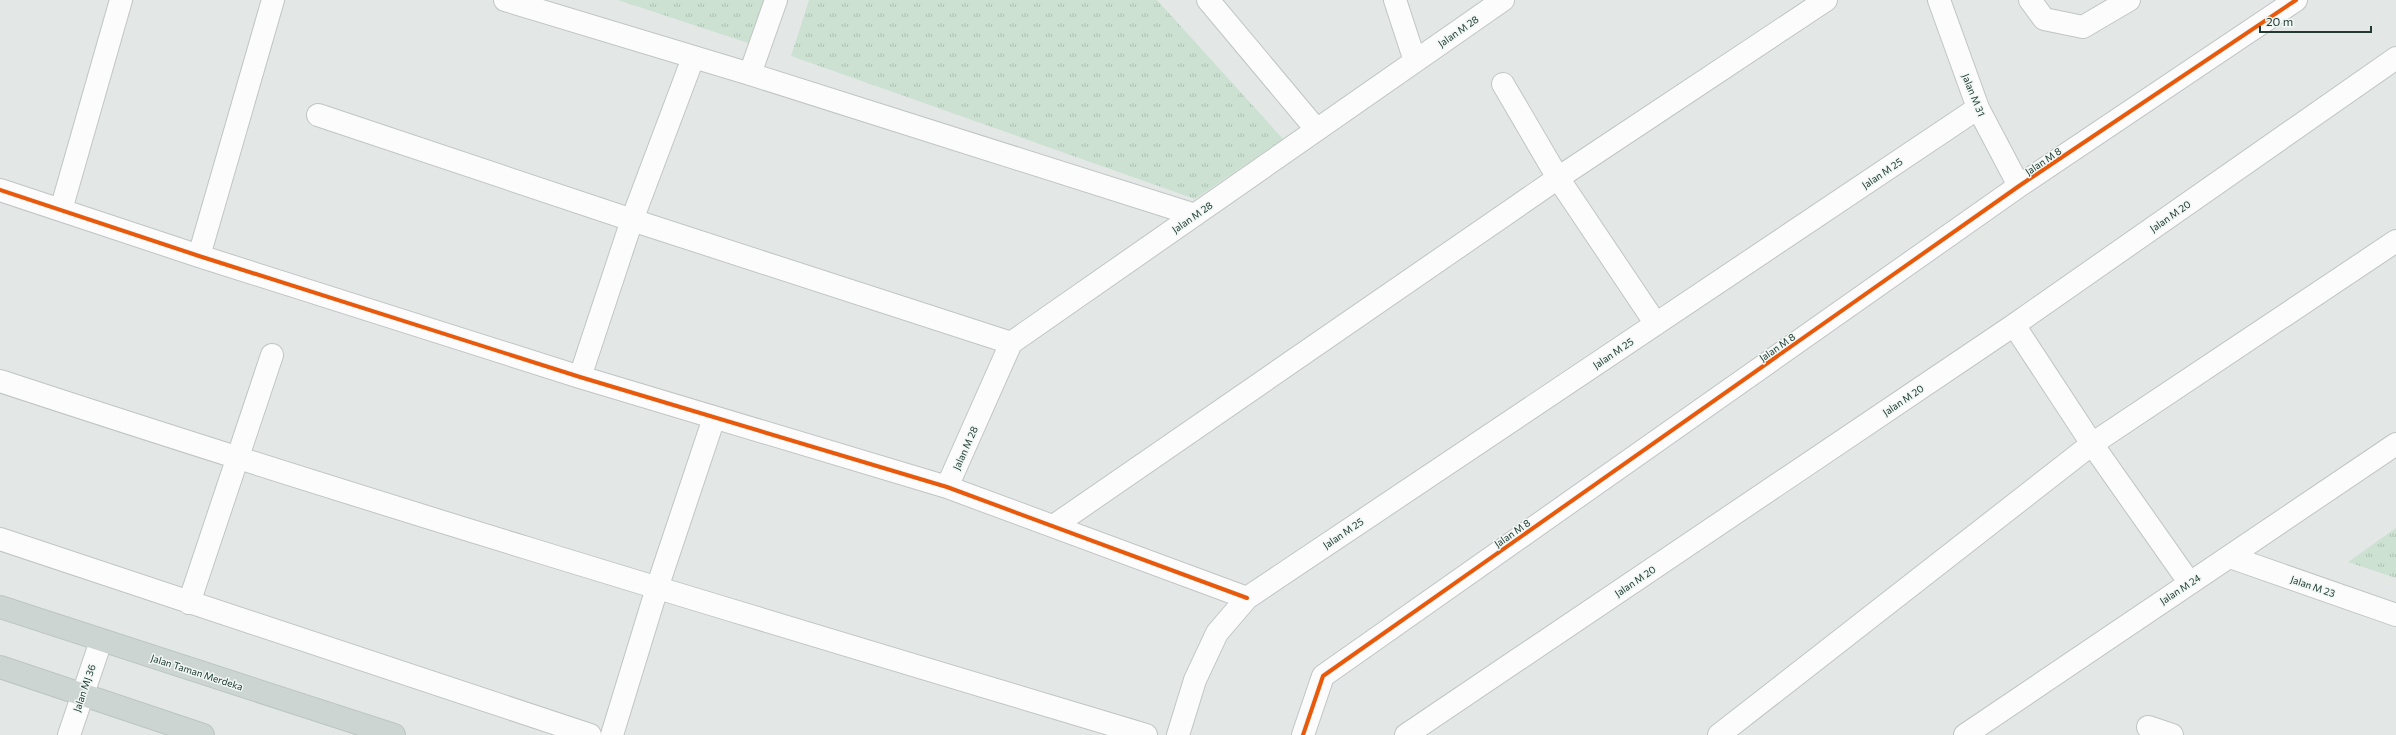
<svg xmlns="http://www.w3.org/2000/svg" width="2396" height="735" viewBox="0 0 2396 735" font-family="Commissioner,sans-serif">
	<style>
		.grass { fill: url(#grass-tufts) }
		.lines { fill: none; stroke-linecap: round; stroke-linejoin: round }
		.minor-casing { stroke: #c0c5c3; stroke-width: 24 }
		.major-casing { stroke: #bcc5c2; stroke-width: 24 }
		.minor { stroke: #fbfcfb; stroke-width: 22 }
		.major { stroke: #cdd5d2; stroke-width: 22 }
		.cycleway-casing { stroke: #f1f7f4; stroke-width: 6 }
		.cycleway { stroke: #e8590c; stroke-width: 4 }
		.labels { text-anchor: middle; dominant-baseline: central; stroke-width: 3; stroke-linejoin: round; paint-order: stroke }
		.street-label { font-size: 10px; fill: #213b33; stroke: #f1f7f4 }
	</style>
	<defs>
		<pattern id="grass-tufts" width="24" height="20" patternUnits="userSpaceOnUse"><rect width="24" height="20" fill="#cce1d2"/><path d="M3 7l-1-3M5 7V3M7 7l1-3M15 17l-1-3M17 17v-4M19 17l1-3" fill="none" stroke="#afc2b5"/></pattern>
	</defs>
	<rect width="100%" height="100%" fill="#e3e8e6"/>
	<!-- grass -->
	<path class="grass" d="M618,0H768L754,45Z
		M809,0H1157L1283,139L1195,199L791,56Z
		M2396,528V578L2348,562Z"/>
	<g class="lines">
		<!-- minor casing -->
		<g class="minor-casing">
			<path id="minor" d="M505,0L750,74L1195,215
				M1208,0L1316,129
				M1395,0L1415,61
				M1939,0L1978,108L2019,186
				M2030,0L2044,19L2083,27L2129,0
				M750,74L776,0
				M1503,84L1558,178L1656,324
				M318,115L632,220L1011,343
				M0,190L199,256L580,377L947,487L1247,598
				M61,210L121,0
				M199,256L273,0
				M2014,325L2092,444L2189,582
				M580,377L632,220L693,58
				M0,381C380,506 763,620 1146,735
				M947,487L1011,343L1503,0
				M1055,525L1558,178L1826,0
				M0,539L590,735
				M2230,557L2396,615
				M189,603L272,355
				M2148,727L2172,735
				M69,735L101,641
				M612,735L657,588L714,418
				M1178,735L1195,680L1217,633L1247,598L1978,108
				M1303,735L1323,676L2019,186L2296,0
				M1406,735L2014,325L2396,58
				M1719,735L2092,444L2396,241
				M1965,735L2396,444"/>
		</g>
		<!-- major casing -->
		<g class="major-casing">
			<path id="major" d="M0,607L394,735
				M0,667L203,735"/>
		</g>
		<!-- minor -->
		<use href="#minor" class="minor"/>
		<!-- major -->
		<use href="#major" class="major"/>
		<!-- cycleway casing -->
		<g class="cycleway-casing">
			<path id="cycleway" d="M0,190L199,256L580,377L947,487L1247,598
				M1303,735L1323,676L2019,186L2296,0"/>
		</g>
		<!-- cycleway -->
		<use href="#cycleway" class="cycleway"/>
	</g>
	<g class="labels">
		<!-- street labels -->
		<g class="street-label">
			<text transform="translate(1458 31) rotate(-35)">Jalan M 28</text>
			<text transform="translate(1974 95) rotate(68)">Jalan M 31</text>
			<text transform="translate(2043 161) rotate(-34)">Jalan M 8</text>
			<text transform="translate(1882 173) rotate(-34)">Jalan M 25</text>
			<text transform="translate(2170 216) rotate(-35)">Jalan M 20</text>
			<text transform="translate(1192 217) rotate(-35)">Jalan M 28</text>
			<text transform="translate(1777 347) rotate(-35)">Jalan M 8</text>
			<text transform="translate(1613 353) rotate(-34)">Jalan M 25</text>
			<text transform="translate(1903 400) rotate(-34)">Jalan M 20</text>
			<text transform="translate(965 448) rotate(-66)">Jalan M 28</text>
			<text transform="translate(1343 533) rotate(-34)">Jalan M 25</text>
			<text transform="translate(1512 533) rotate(-35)">Jalan M 8</text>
			<text transform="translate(1635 581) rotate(-34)">Jalan M 20</text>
			<text transform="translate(2313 586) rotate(19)">Jalan M 23</text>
			<text transform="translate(2180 589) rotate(-33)">Jalan M 24</text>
			<text transform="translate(197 672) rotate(18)">Jalan Taman Merdeka</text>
			<text transform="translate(84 688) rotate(-71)">Jalan MJ 36</text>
		</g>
	</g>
	<!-- scale -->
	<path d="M2260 26v6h111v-6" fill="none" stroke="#213b33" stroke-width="2"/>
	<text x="2266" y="26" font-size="12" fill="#213b33" stroke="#f1f7f4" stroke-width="3" paint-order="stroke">20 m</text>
</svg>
